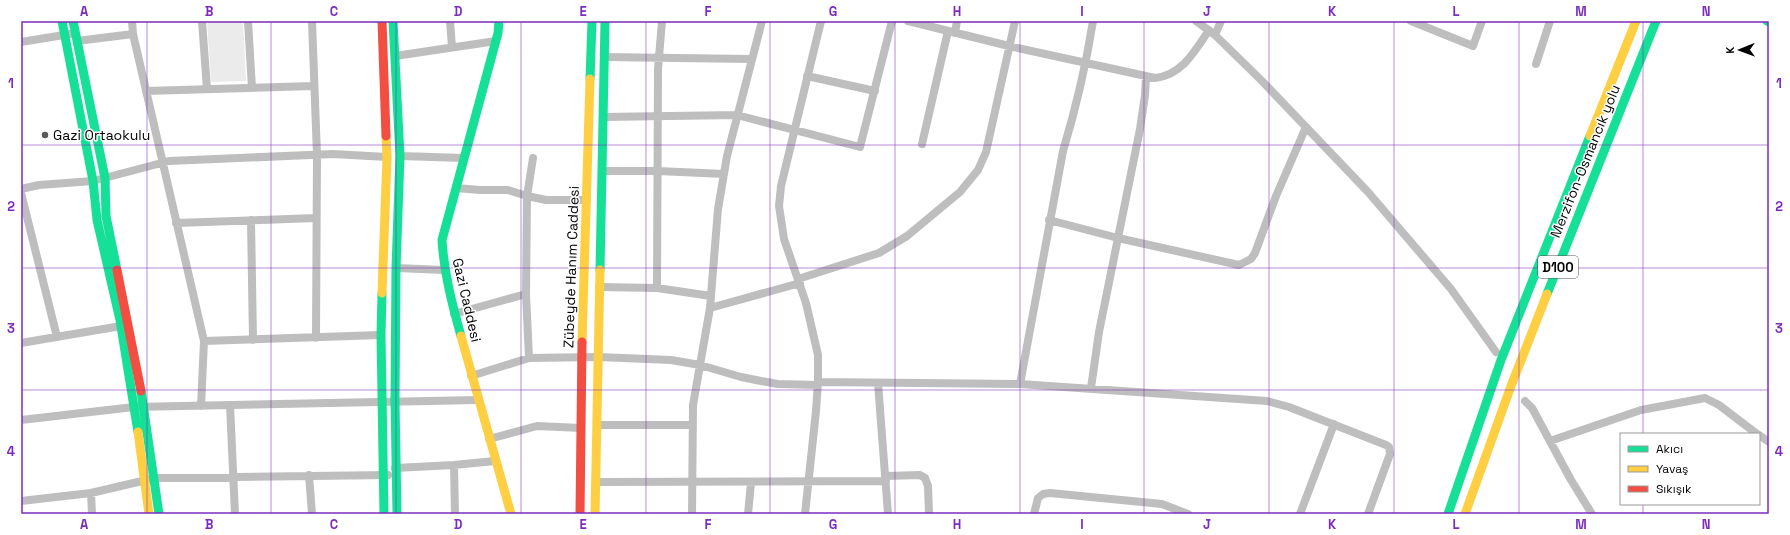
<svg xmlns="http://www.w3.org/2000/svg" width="1790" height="535" viewBox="0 0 1790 535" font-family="'Space Grotesk',sans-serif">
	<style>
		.green { fill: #ebebeb }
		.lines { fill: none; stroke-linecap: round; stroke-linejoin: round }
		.street { stroke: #bebebe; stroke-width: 8 }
		.fast { stroke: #16e098; stroke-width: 9 }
		.slow { stroke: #ffcf43; stroke-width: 9 }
		.jam { stroke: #f24e42; stroke-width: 9 }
		.grid { fill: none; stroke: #7b2cbf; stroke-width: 1; stroke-opacity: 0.55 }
		.poi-dot { fill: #595959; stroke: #fff; stroke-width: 1.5 }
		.labels { text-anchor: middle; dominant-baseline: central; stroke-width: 3; stroke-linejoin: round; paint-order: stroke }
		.shield { fill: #fff; stroke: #4c4c4c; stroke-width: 1 }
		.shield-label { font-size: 13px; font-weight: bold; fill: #000 }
		.poi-label { font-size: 14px; fill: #000; stroke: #fff; text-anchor: start }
		.street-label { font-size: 14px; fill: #000; stroke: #fff }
		.neatline { fill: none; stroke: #7b2cbf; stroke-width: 1.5 }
		.grid-label { font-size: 13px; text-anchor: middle; font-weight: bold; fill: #7b2cbf }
	</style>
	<rect width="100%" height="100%" fill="#fff"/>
	<!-- green -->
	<path class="green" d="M207,21H243L246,81L211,82Z"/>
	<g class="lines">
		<!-- street -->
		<path class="street" d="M132,21L133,34L204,341L201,406
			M202,21L207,89
			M248,21L252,88
			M312,21L317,155L316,338
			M450,21L452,47
			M908,21L1009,46L1155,78C1182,75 1195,51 1209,30
			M1196,21L1215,35L1262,81L1368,192L1451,289L1496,352
			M1411,21L1473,46L1482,21
			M955,33L957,21
			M1215,35L1221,21
			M77,41L133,34
			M21,42L70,34
			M395,56L496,41
			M604,57L751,59
			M1536,64L1550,21
			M807,76L875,91
			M146,91L314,86
			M603,117L737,115L860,147L892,21
			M922,144L948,31
			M400,156L464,158
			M602,171H658L724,174
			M456,188L480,190H508L527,196L546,200H587
			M21,189L39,185L93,181L169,161L333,154L387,157
			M21,193L57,337
			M251,220L253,340
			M1049,220L1118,238L1239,265L1251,259L1255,253L1276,196L1306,127
			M176,223L316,218
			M396,268L445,270
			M798,279L879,253L907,236L960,192L978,170L986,152L1015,21
			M599,287L657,288L711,296
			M657,288L658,69L662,21
			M710,308L800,283
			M454,314L526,294
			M204,341L381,335
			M21,343L121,326
			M529,358L526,294L527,196L533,158
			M471,376L529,358L598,357L671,360L700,365L741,377L761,381L778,384L818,385
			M818,382L1020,384L1267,401L1289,407L1386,445L1389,447L1390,454L1368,514
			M878,383L888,514
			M1020,384L1063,151C1076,108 1086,65 1093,21
			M1091,388L1099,332L1140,129L1145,95L1146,77
			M1525,401L1532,408L1571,480L1592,514
			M230,405L235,514
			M21,420L134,407L478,400
			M597,425H692
			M1759,435L1769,442
			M489,439L537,426L581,428
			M1550,441L1641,410L1705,398L1719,405L1757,434
			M454,465L455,514
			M395,468L454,465L495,461
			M309,475L312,514
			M886,476L920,475L925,478L928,486L929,514
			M596,482L886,481
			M91,493L92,514
			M21,501L91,493L155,478L388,475
			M692,514L693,405L710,308L718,209L727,156L762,21
			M748,514L751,483
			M805,514L816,411L818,382V355L806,303L784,239L779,206L781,186L821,21
			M1034,514L1038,498L1043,494L1050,493L1162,504L1188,514
			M1300,514L1334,424"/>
		<!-- fast -->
		<path class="fast" d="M62,21L93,181L97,220L120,320L138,432
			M73,21L105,178L106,216L117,270
			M393,21L400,156L396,268L395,401L397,514
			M1767,21L1769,22
			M590,79L592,21
			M600,270L605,21
			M382,293L381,335L384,514
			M1547,294L1656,21
			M461,336C452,304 444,273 442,240L498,33L499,21
			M141,391L159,514
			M1448,514L1501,360L1590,136"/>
		<!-- slow -->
		<path class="slow" d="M1590,136L1636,21
			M382,293L387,157L386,136
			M461,336L511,514
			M582,342L590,79
			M138,432L149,514
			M595,514L600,270
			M1465,514L1511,386L1547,294"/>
		<!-- jam -->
		<path class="jam" d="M382,21L386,136
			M117,270L141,391
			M580,514L582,342"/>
	</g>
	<!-- grid -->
	<path class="grid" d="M147,21V514M271,21V514M396,21V514M521,21V514M646,21V514M770,21V514M895,21V514M1020,21V514M1144,21V514M1269,21V514M1394,21V514M1519,21V514M1643,21V434M21,145H1769M21,268H1769M21,390H1769M1643,504V514"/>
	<!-- markers -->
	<circle class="poi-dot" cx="45" cy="135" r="4"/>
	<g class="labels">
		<!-- shield labels -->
		<rect class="shield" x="1538" y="256" width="40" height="22" rx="3"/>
		<g class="shield-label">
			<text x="1558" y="267">D100</text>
		</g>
		<!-- poi labels -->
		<g class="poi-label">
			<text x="53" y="135">Gazi Ortaokulu</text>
		</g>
		<!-- street labels -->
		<g class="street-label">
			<text transform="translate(1585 161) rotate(-68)">Merzifon-Osmancık yolu</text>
			<text transform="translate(571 267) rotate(-88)">Zübeyde Hanım Caddesi</text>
			<text transform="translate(467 300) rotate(77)">Gazi Caddesi</text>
		</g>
	</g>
	<!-- border -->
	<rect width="1790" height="535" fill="none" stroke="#ffffff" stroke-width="44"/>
	<!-- legend -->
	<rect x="1620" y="433" width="140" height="72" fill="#ffffff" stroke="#999999"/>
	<rect x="1628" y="446" width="20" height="6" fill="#16e098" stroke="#999999"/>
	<text x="1656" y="453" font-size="12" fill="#000000">Akıcı</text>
	<rect x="1628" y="466" width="20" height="6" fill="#ffcf43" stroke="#999999"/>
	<text x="1656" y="473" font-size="12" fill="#000000">Yavaş</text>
	<rect x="1628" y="486" width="20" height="6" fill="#f24e42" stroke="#999999"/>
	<text x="1656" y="493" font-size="12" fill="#000000">Sıkışık</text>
	<!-- north arrow -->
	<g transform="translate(1740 50) rotate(269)" stroke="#ffffff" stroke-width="3" paint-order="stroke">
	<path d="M0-3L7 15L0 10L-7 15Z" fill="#000000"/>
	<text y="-6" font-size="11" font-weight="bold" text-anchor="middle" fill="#000000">K</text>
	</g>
	<rect x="22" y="22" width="1746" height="491" class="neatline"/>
	<g class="grid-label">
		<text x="84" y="16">A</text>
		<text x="209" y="16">B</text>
		<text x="334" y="16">C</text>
		<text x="458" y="16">D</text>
		<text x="583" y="16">E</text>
		<text x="708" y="16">F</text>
		<text x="833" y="16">G</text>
		<text x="957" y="16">H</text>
		<text x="1082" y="16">I</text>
		<text x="1207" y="16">J</text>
		<text x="1332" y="16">K</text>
		<text x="1456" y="16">L</text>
		<text x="1581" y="16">M</text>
		<text x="1706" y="16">N</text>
		<text x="11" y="88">1</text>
		<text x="1779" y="88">1</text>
		<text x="11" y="211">2</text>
		<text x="1779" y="211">2</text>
		<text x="11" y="333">3</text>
		<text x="1779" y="333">3</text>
		<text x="11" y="456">4</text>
		<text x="1779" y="456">4</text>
		<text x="84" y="529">A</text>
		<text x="209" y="529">B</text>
		<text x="334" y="529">C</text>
		<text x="458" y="529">D</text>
		<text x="583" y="529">E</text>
		<text x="708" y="529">F</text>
		<text x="833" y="529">G</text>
		<text x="957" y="529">H</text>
		<text x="1082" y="529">I</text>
		<text x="1207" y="529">J</text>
		<text x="1332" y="529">K</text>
		<text x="1456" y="529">L</text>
		<text x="1581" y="529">M</text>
		<text x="1706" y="529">N</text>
	</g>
</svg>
